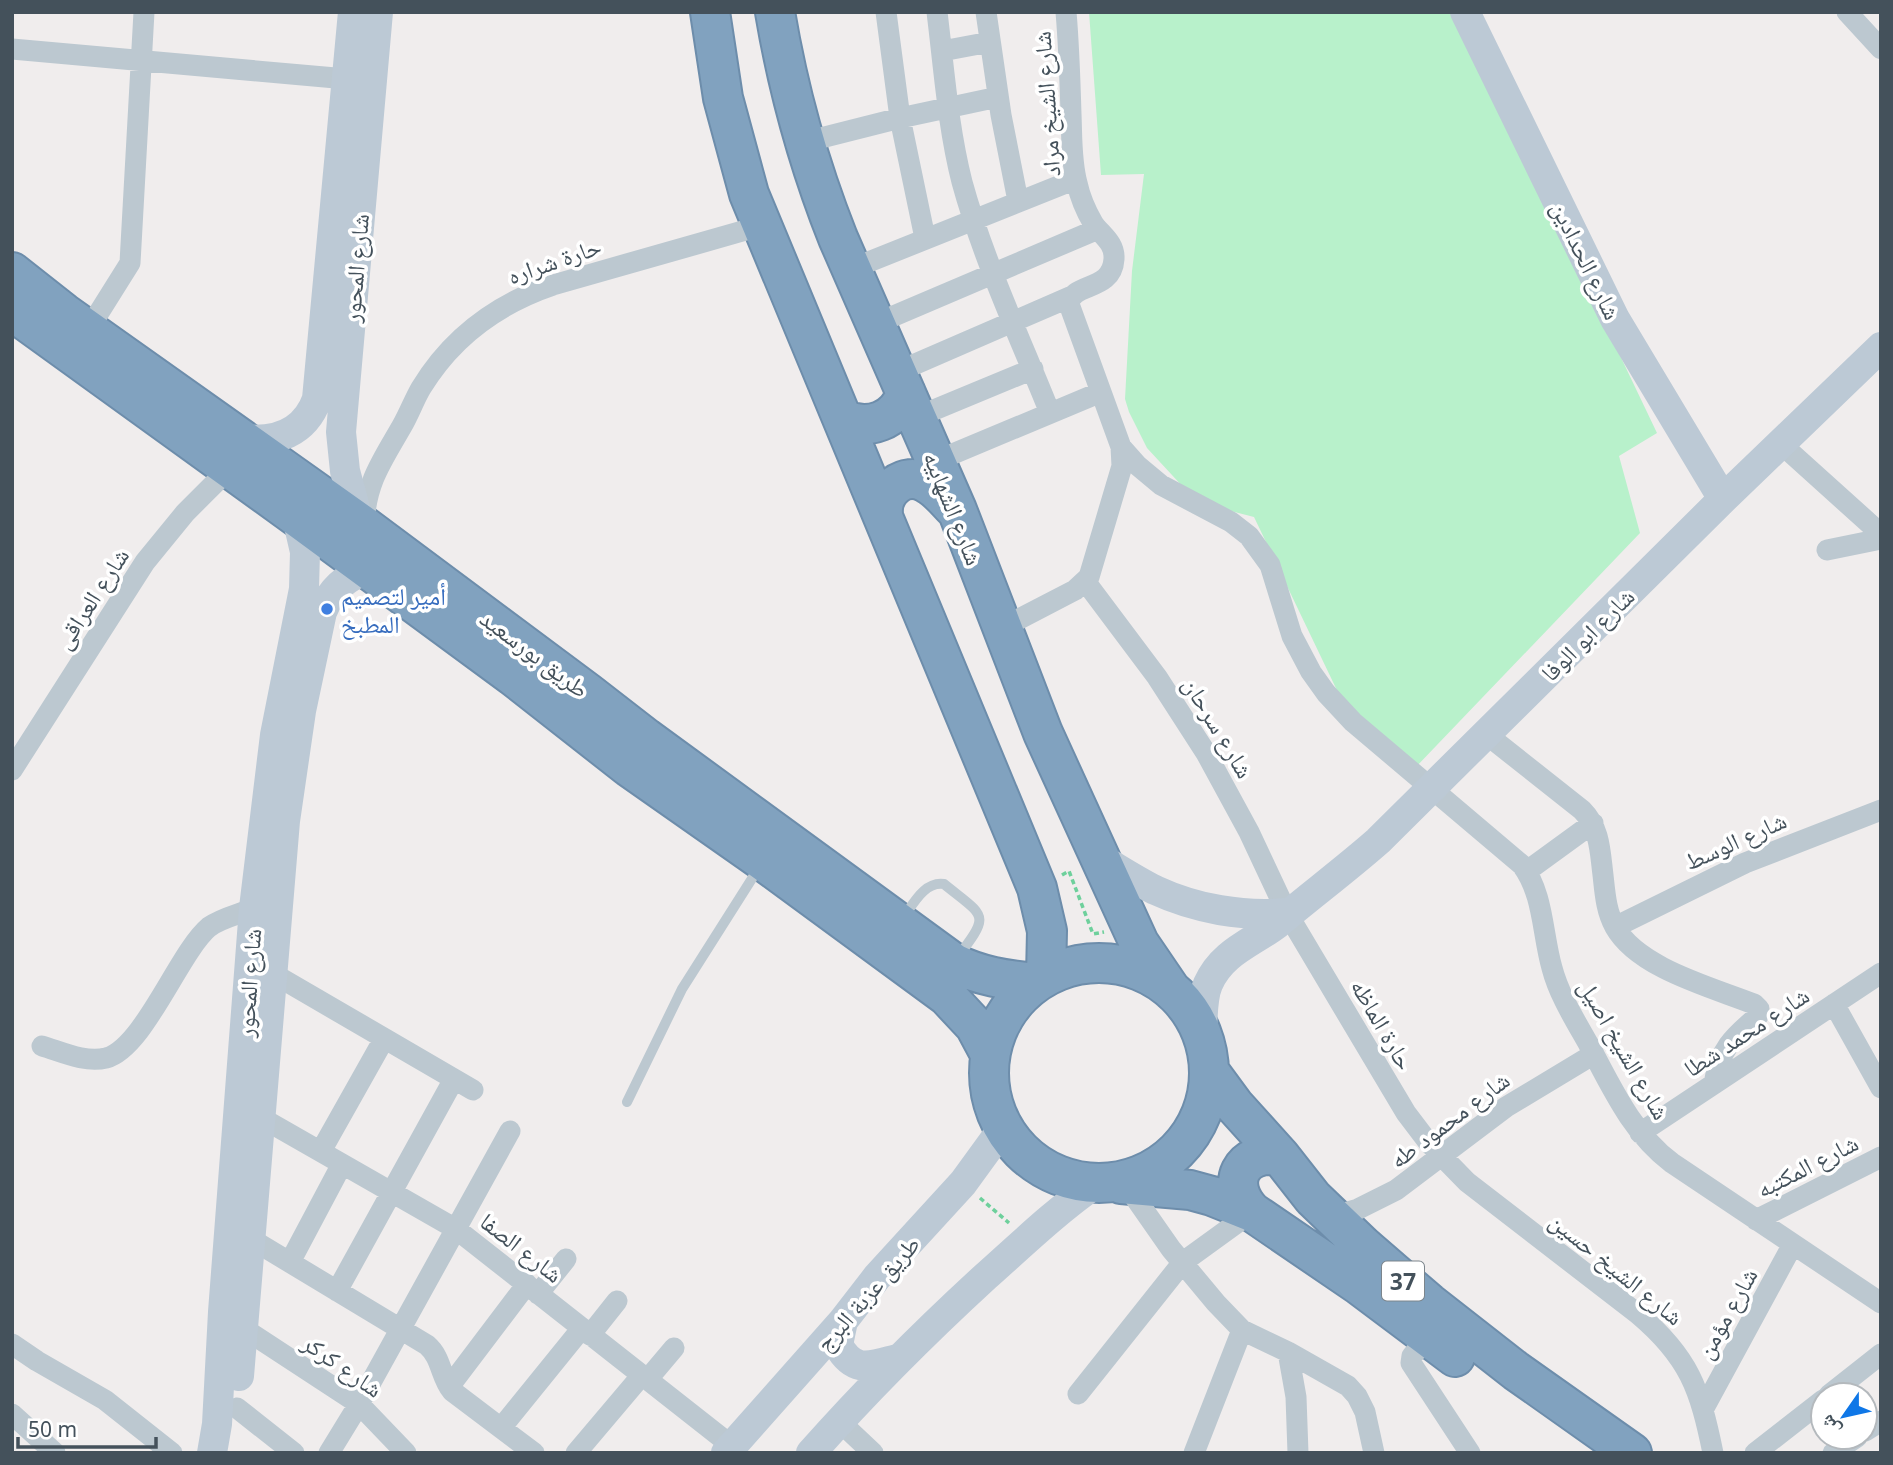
<svg xmlns="http://www.w3.org/2000/svg" width="1893" height="1465" viewBox="0 0 1893 1465" font-family="'Noto Sans','Noto Naskh Arabic',sans-serif">
	<style>
		.green { fill: #b8f1cb }
		.lines { fill: none; stroke-linecap: round; stroke-linejoin: round }
		.highway-casing { stroke: #6d8dab; stroke-width: 42 }
		.path { stroke: #6ed09c; stroke-width: 3.5; stroke-dasharray: 5 3.5; stroke-linecap: butt }
		.lane { stroke: #bcc8d0; stroke-width: 10 }
		.street { stroke: #bcc8d0; stroke-width: 21 }
		.secondary { stroke: #bcc9d5; stroke-width: 30 }
		.highway { stroke: #81a2bf; stroke-width: 38 }
		.shop-dot { fill: #3f7fe0; stroke: #fff; stroke-width: 2.5 }
		.labels { text-anchor: middle; dominant-baseline: central; stroke-width: 7; stroke-linejoin: round; paint-order: stroke }
		.shield { fill: #fff; stroke: #7c858c; stroke-width: 2 }
		.shield-label { font-size: 23px; font-weight: bold; fill: #44515b }
		.street-label { font-size: 24px; fill: #44515b; stroke: #fff }
		.shop-label { font-size: 24px; fill: #366cbe; stroke: #fff; text-anchor: start }
	</style>
	<rect width="100%" height="100%" fill="#f0eded"/>
	<!-- green -->
	<path class="green" d="M1089,12H1456L1657,433L1619,456L1640,533L1414,769L1344,705L1254,517L1219,508L1184,488L1147,448L1129,412L1125,399L1132,271L1144,174L1101,175Z"/>
	<g class="lines">
		<!-- highway casing -->
		<g class="highway-casing">
			<path id="highway" d="M710,12L723,98L749,194L1037,888L1047,931L1046,976
				M775,12C788,89 809,165 838,238L957,510L1043,733L1139,943L1171,990
				M12,272L64,313L364,526L588,693L646,738L954,963C979,976 1006,980 1035,983
				M12,311L297,517L513,676L629,767L763,861L947,996L975,1026L990,1054
				M843,419C868,431 897,421 906,393
				M883,514C881,491 904,470 926,483C938,489 946,500 955,509
				M989 1073a110 110 0 1 1 220 0a110 110 0 1 1-220 0Z
				M1209,1071L1234,1105L1280,1156L1313,1198L1363,1246L1429,1303L1516,1371L1632,1453
				M1121,1184L1190,1190L1212,1196L1252,1212L1359,1285L1455,1357
				M1252,1212C1224,1184 1241,1149 1280,1156"/>
		</g>
		<!-- path -->
		<path class="path" d="M1062,875L1069,871L1093,934L1104,932
			M980,1198L1009,1223"/>
		<!-- lane -->
		<path class="lane" d="M902,919C913,905 924,881 944,884C986,918 991,913 957,958
			M627,1102L682,989L760,866"/>
		<!-- street -->
		<path class="street" d="M886,12L900,118L925,238
			M937,12C944,69 948,127 962,182C983,259 1020,338 1050,413
			M986,12L1001,115L1018,201
			M1847,12L1881,49
			M12,49L347,79
			M942,51L990,42
			M805,142L900,118L998,97
			M851,269L1076,179
			M875,324L1098,229
			M88,330L130,263L144,12
			M897,372L1070,297
			M917,417L1033,369
			M1780,443L1881,534
			M1121,447L1137,465L1161,485L1231,522L1249,536L1270,565L1292,636L1311,672L1326,693L1353,722L1522,865C1544,895 1542,933 1552,968C1559,995 1575,1020 1589,1045C1612,1088 1632,1133 1672,1163L1881,1303
			M936,461L1101,392
			M364,524C366,482 382,461 402,426C409,414 414,400 421,388C452,337 497,304 553,285L760,226
			M1827,550L1881,539
			M1085,581L1157,677L1206,753L1249,832L1287,913L1406,1113L1428,1142L1467,1182L1638,1314C1689,1357 1700,1389 1713,1453
			M1002,628L1075,590L1089,577L1122,466L1121,447L1069,304C1072,282 1112,292 1114,259C1115,242 1101,235 1093,223C1086,211 1080,197 1077,183C1071,161 1072,137 1071,114C1070,80 1069,46 1066,12
			M1486,734L1582,810C1600,828 1600,851 1603,875C1605,893 1606,911 1615,927C1638,968 1711,987 1754,1004L1759,1009L1758,1016C1733,1037 1719,1050 1714,1084
			M12,770L145,562L185,513L230,468
			M1527,871L1593,823
			M1615,927L1745,863L1881,810
			M272,973L473,1090
			M1834,1004L1881,1088
			M42,1046C62,1052 85,1063 106,1058C144,1048 179,952 209,927C221,918 240,914 254,908
			M260,1117L456,1229L732,1446
			M1640,1133L1881,973
			M321,1151L384,1039
			M1127,1186L1171,1249L1216,1303L1242,1330L1288,1352L1348,1386L1357,1396L1365,1412L1374,1453
			M1331,1217L1358,1209L1396,1190L1506,1107L1594,1054
			M1756,1220L1881,1157
			M251,1239L427,1345C442,1358 440,1376 452,1391L534,1453
			M290,1262L342,1164
			M337,1291L454,1079
			M538,1294L566,1259
			M243,1328L359,1404L406,1453
			M590,1335L617,1301
			M1429,1336L1412,1356L1411,1363L1470,1453
			M12,1344L37,1361L105,1400L172,1453
			M1288,1352L1296,1397L1298,1453
			M647,1380L674,1348
			M449,1387L527,1284
			M1078,1394L1183,1262L1252,1212
			M1829,1395L1881,1354
			M237,1408L294,1453
			M1704,1408L1793,1244
			M12,1414L55,1453
			M839,1421L873,1453
			M501,1428L582,1328
			M1865,1431L1881,1421
			M329,1453L359,1404L510,1131
			M576,1453L642,1375
			M1194,1453L1242,1330
			M1755,1453L1823,1400
			M1833,1453L1857,1437"/>
		<!-- secondary -->
		<path class="secondary" d="M1465,12L1615,319L1723,499
			M242,439C276,443 305,433 317,399L353,12
			M359,523L345,471L341,432L378,12
			M1098,857C1117,868 1135,880 1155,890C1196,909 1243,917 1287,913
			M1202,1032C1203,1016 1202,998 1208,984C1222,952 1252,943 1277,924C1310,896 1345,870 1378,841L1723,499L1881,347
			M843,1321L838,1345C854,1374 870,1366 897,1359
			M239,1376L285,821L301,711L322,612C331,590 345,577 368,569
			M212,1453L217,1424L223,1312L254,908L275,735L304,589L305,552L297,517
			M726,1453L843,1321L877,1277L963,1183L1003,1128
			M811,1453C866,1391 924,1333 985,1277C1021,1245 1055,1212 1095,1184"/>
		<!-- highway -->
		<use href="#highway" class="highway"/>
	</g>
	<!-- markers -->
	<circle class="shop-dot" cx="327" cy="609" r="7"/>
	<g class="labels">
		<!-- shield labels -->
		<rect class="shield" x="1382" y="1261.5" width="42" height="39" rx="5"/>
		<g class="shield-label">
			<text x="1403" y="1281">37</text>
		</g>
		<!-- street labels -->
		<g class="street-label">
			<text transform="translate(1046 104) rotate(-94)">شارع الشيخ مراد</text>
			<text transform="translate(554 260) rotate(-19)">حارة شراره</text>
			<text transform="translate(1587 260) rotate(64)">شارع الحدادين</text>
			<text transform="translate(355 268) rotate(-85)">شارع المحور</text>
			<text transform="translate(954 508) rotate(68)">شارع الشهابيه</text>
			<text transform="translate(91 598) rotate(-57)">شارع العراقى</text>
			<text transform="translate(1587 634) rotate(-45)">شارع ابو الوفا</text>
			<text transform="translate(535 653) rotate(37)">طريق بورسعيد</text>
			<text transform="translate(1219 727) rotate(59)">شارع سرحان</text>
			<text transform="translate(1735 840) rotate(-24)">شارع الوسط</text>
			<text transform="translate(248 983) rotate(-86)">شارع المحور</text>
			<text transform="translate(1383 1024) rotate(60)">حارة الماظه</text>
			<text transform="translate(1746 1031) rotate(-33)">شارع محمد شطا</text>
			<text transform="translate(1625 1049) rotate(60)">شارع الشيخ اصيل</text>
			<text transform="translate(1449 1119) rotate(-37)">شارع محمود طه</text>
			<text transform="translate(1807 1165) rotate(-27)">شارع المكتبه</text>
			<text transform="translate(522 1247) rotate(38)">شارع الصفا</text>
			<text transform="translate(1617 1268) rotate(39)">شارع الشيخ حسين</text>
			<text transform="translate(867 1293) rotate(-49)">طريق عزبة البرج</text>
			<text transform="translate(1726 1313) rotate(-61)">شارع مؤمن</text>
			<text transform="translate(343 1365) rotate(35)">شارع كركر</text>
		</g>
		<!-- shop labels -->
		<g class="shop-label">
			<text x="341" y="595">أمير لتصميم<tspan x="341" dy="28">المطبخ</tspan></text>
		</g>
	</g>
	<!-- border -->
	<rect width="1893" height="1465" fill="none" stroke="#44515b" stroke-width="28"/>
	<!-- north arrow -->
	<g transform="translate(1844 1416) rotate(236)"><circle r="33" fill="#ffffff" stroke="#b4b9bd" stroke-width="2"/>
	<path d="M0-5L12 26L0 18L-12 26Z" fill="#0f77e7"/>
	<text y="-10" font-size="19" font-weight="bold" text-anchor="middle" fill="#44515b">ش</text>
	</g>
	<!-- scale -->
	<path d="M18 1437v10h138v-10" fill="none" stroke="#44515b" stroke-width="3.5"/>
	<text x="28" y="1437" font-size="21" fill="#44515b" stroke="#ffffff" stroke-width="5" paint-order="stroke">50 m</text>
</svg>
